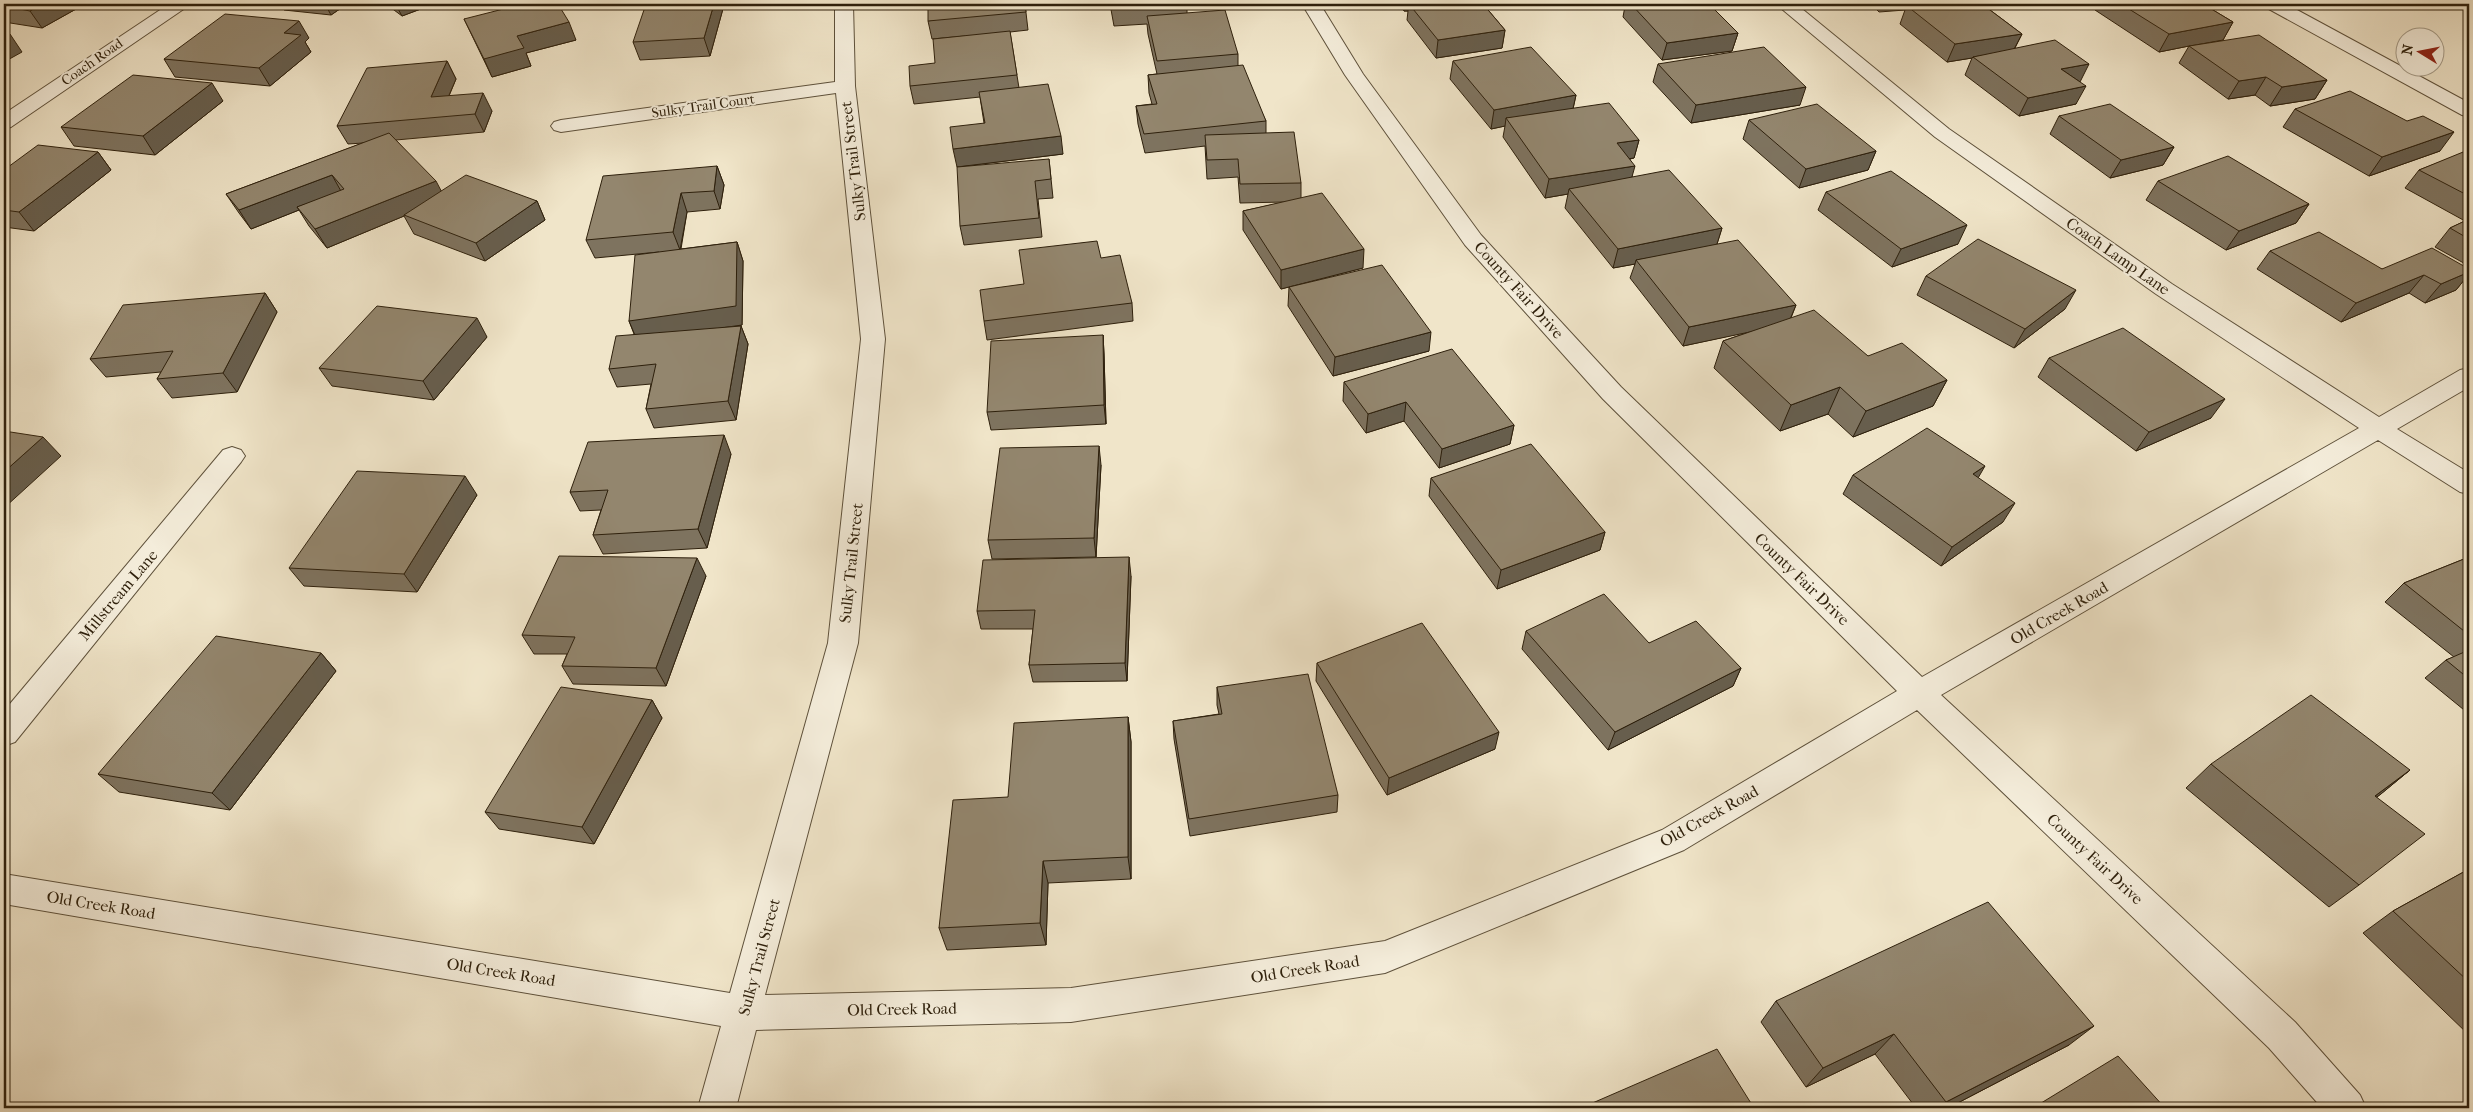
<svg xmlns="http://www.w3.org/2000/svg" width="2473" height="1112" viewBox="0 0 2473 1112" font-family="'IM FELL French Canon',serif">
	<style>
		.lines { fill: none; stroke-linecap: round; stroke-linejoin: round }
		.minor-casing { stroke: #5e513b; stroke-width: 2 }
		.minor { fill: #f5eedc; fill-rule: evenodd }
		.wall { fill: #7e735f; stroke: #2e200c }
		.shaded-wall { fill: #675e4d; stroke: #2e200c }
		.building { fill: #93866e; stroke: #2e200c }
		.labels { text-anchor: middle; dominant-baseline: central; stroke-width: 4; stroke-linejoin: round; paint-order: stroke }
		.far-street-label { font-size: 14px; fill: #2e200c; stroke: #f5eedc }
		.street-label { font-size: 16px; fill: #2e200c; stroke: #f5eedc }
	</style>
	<rect width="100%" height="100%" fill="#f0e5c9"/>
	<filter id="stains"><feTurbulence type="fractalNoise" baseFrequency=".004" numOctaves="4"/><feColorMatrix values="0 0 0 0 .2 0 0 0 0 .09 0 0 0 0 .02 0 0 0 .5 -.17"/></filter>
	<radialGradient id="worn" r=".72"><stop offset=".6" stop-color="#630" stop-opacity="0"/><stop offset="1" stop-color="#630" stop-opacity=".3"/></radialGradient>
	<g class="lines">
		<!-- minor casing -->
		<g class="minor-casing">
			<path id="minor" d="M169,4H191L11,127L4,129V114Z
				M835,4H853L855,86L885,339L858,643L765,995L1071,988L1385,941L1662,830L1897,691L1603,399L1465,245L1345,75L1302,4H1320L1363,74L1481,235L1621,387L1922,677L2359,428L2156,294L1935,137L1776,4H1796L1949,129L2172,284L2379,417L2460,370L2469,368V387L2397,429L2469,473V494L2460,492L2378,440L1941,695L2295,1022L2360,1095L2366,1108H2322L2269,1048L1917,710L1684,850L1385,973L1071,1022L756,1030L736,1108H698L721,1026L4,904V874L730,993L828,643L861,339L836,93L561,132L554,130L551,126L554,122L561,120L835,82Z
				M2264,4H2286L2469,103V117L2462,115L2267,8Z
				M232,447L241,450L245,456L241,462L15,742L4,746V711L223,450Z"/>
		</g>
		<!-- minor -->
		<use href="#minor" class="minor"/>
	</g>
	<!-- wall -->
	<path class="wall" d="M4,4H85L42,28L4,22Z
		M281,4H347L331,15L284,10Z
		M386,4H434L402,16Z
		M1025,4L1028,30L1010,32L1019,88L1063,154L957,167L984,123L980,97L914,104L910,86L965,36L932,39L928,21Z
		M1110,4H1187V13L1238,54V66L1266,121V133L1301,183V198L1363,268L1281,289L1243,230V211L1285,202L1240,203L1238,177L1207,179L1205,146L1145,153L1138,124L1136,106L1152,104L1149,93L1148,75L1157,74L1148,34L1147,24L1114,26Z
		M1399,4H1483L1505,30L1502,48L1436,58L1407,20L1408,11H1404Z
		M1610,4H1709L1738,33L1732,51L1662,60L1623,17L1625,6L1614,7Z
		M1871,4H1982L2022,34L2015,48L2079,82L2076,104L2019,116L1965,75L1972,58L1947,62L1900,24L1905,10L1879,12Z
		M2098,4H2203L2233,22L2223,40L2203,43L2327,80L2315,99L2270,106L2255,95L2228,99L2179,63L2189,46L2159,52L2095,10Z
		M724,5L710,56L640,60L633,42Z
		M464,19L576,40L526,53L531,66L492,77Z
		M309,38L305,42L311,52L270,86L175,77L164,59Z
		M447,61L456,79L449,96L492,111L484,132L396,140L441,191L537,201L545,220L485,261L414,234L404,216L327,248L309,226L299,210L251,229L239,213L226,194L363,143L348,144L337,126Z
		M1453,61L1576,95L1573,109L1639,140L1634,158L1630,159L1632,177L1722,228L1717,244L1796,305L1791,318L1868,356L1947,380L1933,406L1853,437L1828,414L1780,431L1714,368L1723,341L1752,331L1683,346L1630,278L1635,264L1613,268L1565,208L1568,194L1545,198L1503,137L1505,126L1491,129L1450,79Z
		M1658,64L1800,105L1691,123L1653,82Z
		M223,101L155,155L74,146L61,127Z
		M2295,109L2440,151L2369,176L2283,127Z
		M2059,116L2174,147L2163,165L2110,178L2050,134Z
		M1749,120L1876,151L1868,170L1799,188L1743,139Z
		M2469,151V266L2435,247L2450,228L2465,221L2405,188L2419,170Z
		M98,152L111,170L34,231L4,227V170Z
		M1049,159L1053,198L1038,199L1042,237L964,245L960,226Z
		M717,166L724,185L720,209L687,212L681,249L737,242L743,261L742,325L739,326H741L748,344L736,420L654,428L646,409L651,384L617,387L609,369L634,334L629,321L659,252L595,258L586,240Z
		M2158,181L2309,204L2296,223L2226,250L2146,200Z
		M1826,192L1958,244L1892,267L1818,210Z
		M2270,251L2382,269H2469V274L2456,290L2425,303L2409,293L2341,322L2257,269Z
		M1101,258L1132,303L1133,321L987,340L984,321L1024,284Z
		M1926,276L2065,309L2014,348L1917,295Z
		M1289,287L1429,351L1333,376L1288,306Z
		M265,293L277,312L237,392L172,398L157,379L161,372L106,377L90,359Z
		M1103,335L1104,354L1106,424L991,430L987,412Z
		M487,337L434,400L332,386L319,368Z
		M2049,358L2211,418L2136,451L2038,377Z
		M1344,382L1514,425L1510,444L1439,468L1404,421L1366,433L1343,401Z
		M731,454L707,548L603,554L593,535L601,510L580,511L570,492Z
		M1101,465L1096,557L992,559L988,540Z
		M1853,475L1978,478L2003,522L1941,566L1843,494Z
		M1431,478L1605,532L1600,550L1497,589L1429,496Z
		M477,495L417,592L304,586L289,568Z
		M2469,557V714L2425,678L2446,660L2454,657L2385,602L2404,583Z
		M706,576L666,686L573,684L562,666L567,654H534L522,635Z
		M1131,576L1127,681L1033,682L1029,665L1033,629H981L977,611Z
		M1526,631L1649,643L1741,668L1733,686L1608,750L1522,649Z
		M321,653L336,671L230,810L119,792L98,774Z
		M1317,663L1495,749L1387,795L1316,681Z
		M1217,687L1338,795L1337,812L1190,836L1174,739L1173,721L1219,714L1217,705Z
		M652,700L662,718L594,844L499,829L485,812Z
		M1128,717L1131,742V879L1048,883L1046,945L947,950L939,928L1008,797Z
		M2211,764L2410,770L2377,797L2359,885L2329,907L2186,788Z
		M2469,869V1035L2363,933L2393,911Z
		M1776,1001L2069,1045L1948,1108H1916L1875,1054L1806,1087L1761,1022Z"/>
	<!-- shaded-wall -->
	<path class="shaded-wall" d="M42,4H85L42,28L30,11Z
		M325,4H347L331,15Z
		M406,4H434L402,16L397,7Z
		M714,4H723L724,5L710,56L704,38Z
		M1405,4H1408V11H1404Z
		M1614,4H1626L1625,6L1614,7Z
		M299,21L309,38L305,42L311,52L270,86L259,68L284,33Z
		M569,22L576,40L526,53L531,66L492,77L484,59L517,36Z
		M2233,22L2223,40L2190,46H2189L2159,52L2169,34Z
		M1505,30L1502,48L1436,58L1438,40Z
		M1738,33L1732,51L1662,60L1667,43Z
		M10,34L22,52L4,62V37Z
		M2022,34L2013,51L1973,57L1972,58L1947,62L1955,44Z
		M447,61L456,79L440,116L431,97Z
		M2089,64L2080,82L2061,69Z
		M2266,77L2255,95L2228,99L2239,81Z
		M2327,80L2315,99L2270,106L2282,87Z
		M212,83L223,101L155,155L143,136Z
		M2086,86L2076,104L2019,116L2028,98Z
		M1806,87L1800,105L1691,123L1696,105Z
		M483,93L492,111L484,132L475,114Z
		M1576,95L1572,113L1506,118L1505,126L1491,129L1494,110Z
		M2454,132L2440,151L2369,176L2382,157Z
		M1061,136L1063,154L957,167L953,149Z
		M1639,140L1634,158L1612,161L1617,143Z
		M2174,147L2163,165L2110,178L2121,160Z
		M1876,151L1868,170L1799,188L1806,169Z
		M98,152L111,170L34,231L19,212Z
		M717,166L724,185L720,209L714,191Z
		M1635,166L1630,184L1569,189L1568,194L1545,198L1549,179Z
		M332,175L342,193L297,207L299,210L251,229L239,210Z
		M436,181L446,200L404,215V216L327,248L315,229Z
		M681,193L687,212L680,250L673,232Z
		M537,201L545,220L485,261L476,243Z
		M2309,204L2296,223L2226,250L2239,231Z
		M1967,225L1958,244L1892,267L1901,249Z
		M1722,228L1716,247L1636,260L1635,264L1613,268L1618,249Z
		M737,242L743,261L742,325L637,340L629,321Z
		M4,246L8,252L4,256Z
		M1364,249L1363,268L1281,289V270Z
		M2469,272V274L2456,290L2425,303L2441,284Z
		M2424,275L2409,293L2341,322L2356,303Z
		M2076,290L2065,309L2014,348L2025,329Z
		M265,293L277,312L237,392L223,373Z
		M1796,305L1788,324L1683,346L1689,327Z
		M477,318L487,337L434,400L423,381Z
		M741,326L748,344L736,420L728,401Z
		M1431,332L1429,351L1333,376L1335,357Z
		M1103,335L1104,354L1106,424L1104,405Z
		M1947,380L1933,406L1853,437L1866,411Z
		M1840,387L1828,414L1780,431L1791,405Z
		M2225,399L2211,418L2136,451L2149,432Z
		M1406,402L1404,421L1366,433L1368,414Z
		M1514,425L1510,444L1439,468L1442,449Z
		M724,435L731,454L707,548L698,529Z
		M43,437L61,456L4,508V472Z
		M1099,446L1101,465L1096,557L1094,538Z
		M1985,466L1974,485L1973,474Z
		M465,476L477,495L417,592L404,574Z
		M2015,503L2003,522L1941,566L1952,547Z
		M1605,532L1600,550L1497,589L1501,570Z
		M1129,557L1131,576L1127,681L1125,663Z
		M697,558L706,576L666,686L656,668Z
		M321,653L336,671L230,810L212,793Z
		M1741,668L1733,686L1608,750L1615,732Z
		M652,700L662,718L594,844L582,827Z
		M1128,717L1131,742V879L1128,857Z
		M1499,732L1495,749L1387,795L1389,778Z
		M2410,770L2381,794L2346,819L2375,796Z
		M1043,861L1048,883L1046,945L1040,923Z
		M2094,1026L2069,1045L1948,1108H1938L1946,1102Z
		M1894,1034L1875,1054L1806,1087L1823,1068Z"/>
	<!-- building -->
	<path class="building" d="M4,4H42L30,11L4,6Z
		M394,4H406L397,7Z
		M523,4H558L569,22L517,36L524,48L484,59L464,19Z
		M646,4H714L704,38L633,42Z
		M928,4H1025L1026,12L928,21Z
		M1112,4H1185L1113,8Z
		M1409,4H1483L1505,30L1438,40Z
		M1631,4H1709L1738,33L1667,43Z
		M1922,4H1982L2022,34L1955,44L1907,6Z
		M2121,4H2203L2233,22L2169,34Z
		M1225,10L1238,54L1157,61L1147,16Z
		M225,14L299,21L284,33L301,35L259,68L164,59Z
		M1010,31L1017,75L910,86L909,66L935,63L933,39Z
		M4,33L10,34L4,37Z
		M2259,35L2327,80L2282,87L2266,77L2239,81L2189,46Z
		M2055,40L2089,64L2061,69L2086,86L2028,98L1973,57Z
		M1531,47L1576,95L1494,110L1453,61Z
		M1764,47L1806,87L1696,105L1658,64Z
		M447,61L431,97L483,93L475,114L337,126L367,68Z
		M1243,65L1266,121L1144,134L1136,106L1157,104L1148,75Z
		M133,75L212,83L143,136L61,127Z
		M1048,84L1061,136L953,149L950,127L985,123L979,92Z
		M2350,91L2407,121L2423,116L2454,132L2382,157L2295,109Z
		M1609,103L1639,140L1617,143L1635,166L1549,179L1506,118Z
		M1817,104L1876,151L1806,169L1749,120Z
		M2110,104L2174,147L2121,160L2059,116Z
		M1294,132L1301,183L1240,184L1238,159L1207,160L1205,135Z
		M389,133L436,181L315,229L297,207L344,189L332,175L239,210L226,194Z
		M38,145L98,152L19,212L4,210V170Z
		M2468,150L2469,151V196L2419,170Z
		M2228,156L2309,204L2239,231L2158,181Z
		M1049,159L1051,179L1035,181L1039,218L960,226L957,167Z
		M717,166L714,191L681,193L673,232L586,240L603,176Z
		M1669,170L1722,228L1618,249L1569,189Z
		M1891,171L1967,225L1901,249L1826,192Z
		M466,175L537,201L476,243L404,215Z
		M1322,193L1364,249L1281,270L1243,211Z
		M2469,219V239L2450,228Z
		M2319,232L2382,269L2432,248L2469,269V272L2441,284L2424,275L2356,303L2270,251Z
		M1978,239L2076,290L2025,329L1926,276Z
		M1738,240L1796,305L1689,327L1636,260Z
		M1097,241L1101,258L1120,255L1132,303L984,321L980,290L1024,284L1019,250Z
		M737,242L736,306L629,321L635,255Z
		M1382,265L1431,332L1335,357L1289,287Z
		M265,293L223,373L157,379L173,351L90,359L123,305Z
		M377,306L477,318L423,381L319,368Z
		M1814,310L1868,356L1902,343L1947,380L1866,411L1840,387L1791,405L1723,341Z
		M741,326L728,401L646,409L656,364L609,369L616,336Z
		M2123,328L2225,399L2149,432L2049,358Z
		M1103,335L1104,405L987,412L991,341Z
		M1452,349L1514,425L1442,449L1406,402L1368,414L1344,382Z
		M1927,428L1985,466L1973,474L2015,503L1952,547L1853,475Z
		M4,431L43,437L4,472Z
		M724,435L698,529L593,535L608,490L570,492L588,442Z
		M1531,444L1605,532L1501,570L1431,478Z
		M1099,446L1094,538L988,540L1000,448Z
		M357,471L465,476L404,574L289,568Z
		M559,556L697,558L656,668L562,666L575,637L522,635Z
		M1129,557L1125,663L1029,665L1035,610L977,611L983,560Z
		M2469,557V635L2404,583Z
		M1604,594L1649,643L1696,621L1741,668L1615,732L1526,631Z
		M1422,623L1499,732L1389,778L1317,663Z
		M216,636L321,653L212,793L98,774Z
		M2469,650V679L2446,660Z
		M1308,674L1338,795L1189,819L1173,721L1222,714L1217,687Z
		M561,687L652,700L582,827L485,812Z
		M2311,695L2410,770L2375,796L2425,834L2359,885L2211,764Z
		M1128,717V857L1043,861L1040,923L939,928L953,800L1008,797L1014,723Z
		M2469,869V982L2393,911Z
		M1988,902L2094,1026L1946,1102L1894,1034L1823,1068L1776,1001Z
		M1717,1049L1754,1108H1581Z
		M2118,1056L2165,1108H2033Z"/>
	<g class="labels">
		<!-- far-street labels -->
		<g class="far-street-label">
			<text transform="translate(92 62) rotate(-35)">Coach Road</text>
			<text transform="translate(703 106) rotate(-8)">Sulky Trail Court</text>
		</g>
		<!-- street labels -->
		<g class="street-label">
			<text transform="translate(853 161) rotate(-97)">Sulky Trail Street</text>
			<text transform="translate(2118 256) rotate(35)">Coach Lamp Lane</text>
			<text transform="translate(1519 290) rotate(48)">County Fair Drive</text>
			<text transform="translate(851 563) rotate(-84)">Sulky Trail Street</text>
			<text transform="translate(1802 579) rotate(44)">County Fair Drive</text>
			<text transform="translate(118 595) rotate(-50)">Millstream Lane</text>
			<text transform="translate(2059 613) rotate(-30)">Old Creek Road</text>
			<text transform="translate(1709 816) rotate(-29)">Old Creek Road</text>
			<text transform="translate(2095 859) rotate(43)">County Fair Drive</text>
			<text transform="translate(101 905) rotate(9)">Old Creek Road</text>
			<text transform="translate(759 957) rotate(-75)">Sulky Trail Street</text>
			<text transform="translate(1305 969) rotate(-9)">Old Creek Road</text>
			<text transform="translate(501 972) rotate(9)">Old Creek Road</text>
			<text transform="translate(902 1009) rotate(-1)">Old Creek Road</text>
		</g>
	</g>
	<!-- margin -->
	<rect width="2473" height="1112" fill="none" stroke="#f0e5c9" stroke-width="20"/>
	<rect x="5" y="5" width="2463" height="1102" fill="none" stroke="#2e200c" stroke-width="2.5"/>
	<rect x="10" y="10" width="2453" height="1092" fill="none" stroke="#2e200c"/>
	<!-- north arrow -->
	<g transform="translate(2420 52) rotate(280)"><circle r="24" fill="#f5eedc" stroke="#a59c89"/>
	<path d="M0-4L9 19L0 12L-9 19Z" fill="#8f2418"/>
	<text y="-8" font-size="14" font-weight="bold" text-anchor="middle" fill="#2e200c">N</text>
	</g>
	<rect width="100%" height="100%" filter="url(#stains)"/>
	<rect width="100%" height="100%" fill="url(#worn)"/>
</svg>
